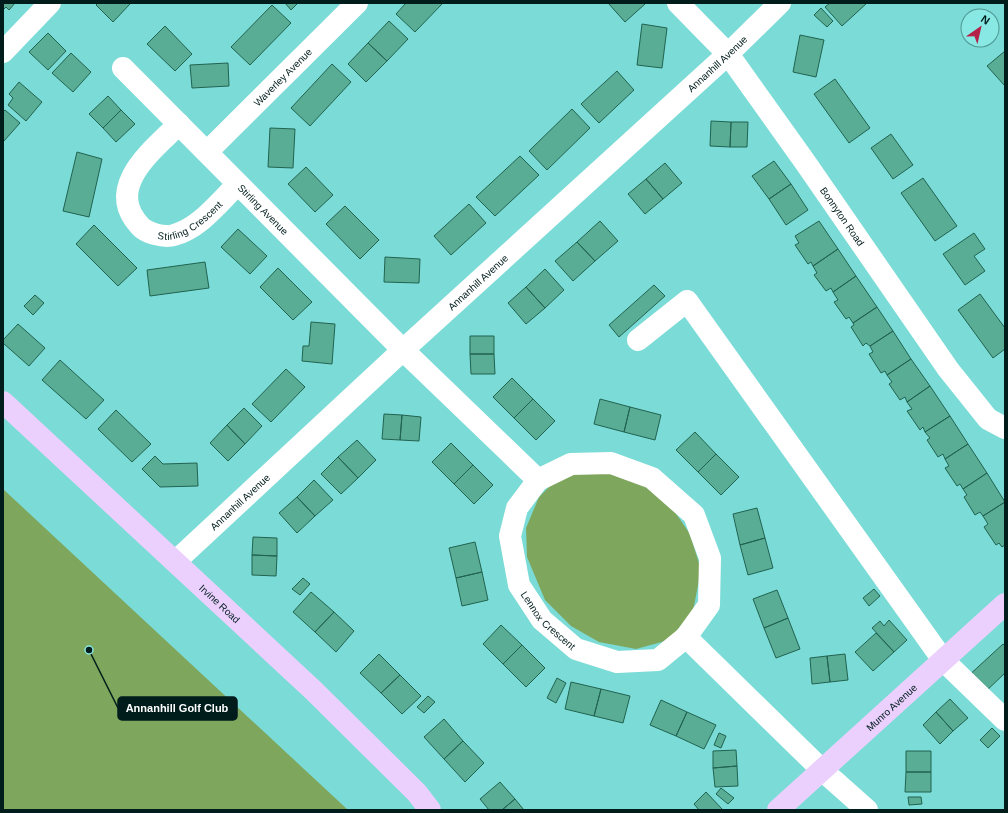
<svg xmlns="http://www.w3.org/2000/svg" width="1008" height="813" viewBox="0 0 1008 813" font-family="Helvetica,sans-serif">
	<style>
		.green { fill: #7fa65d }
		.building { fill: #59ad94; stroke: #216351 }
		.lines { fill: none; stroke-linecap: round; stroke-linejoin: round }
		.minor { stroke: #fff; stroke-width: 22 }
		.major { stroke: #ebd0fd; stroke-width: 22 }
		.labels { text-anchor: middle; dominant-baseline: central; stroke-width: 3; stroke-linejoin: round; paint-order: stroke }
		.street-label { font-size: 10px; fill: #001d1c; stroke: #88e8e3 }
		.leader { fill: none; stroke: #001d1c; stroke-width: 1.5 }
		.callout-dot { fill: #001d1c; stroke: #88e8e3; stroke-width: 1.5 }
		.callout { fill: #001d1c; stroke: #001d1c; stroke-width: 1.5 }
		.callout-label { font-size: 11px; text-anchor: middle; font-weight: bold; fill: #fff }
	</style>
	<rect width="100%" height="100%" fill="#7bdbd6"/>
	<!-- green -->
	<path class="green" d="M573,471H606L638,480L668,502L690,534L701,570L693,611L669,640L636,649L599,642L571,626L545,600L527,557L526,528L539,497L558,478Z
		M3,489L348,810H3Z"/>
	<!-- building -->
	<path class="building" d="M3,3H15L9,10L6,7L3,10Z
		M98,3H129L130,4L113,22L96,5Z
		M285,3H298L291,10Z
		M406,3H443L415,32L396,14Z
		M608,3H644L645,4L625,22Z
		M830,3H867L842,26L825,7Z
		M272,5L291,23L250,65L231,47Z
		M821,8L833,21L827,27L814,15Z
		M389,21L408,39L387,61L368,43Z
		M642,24L667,28L662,68L637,65Z
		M165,26L192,54L175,71L147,44Z
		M48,33L66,51L48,70L29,52Z
		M800,35L824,40L816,77L793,72Z
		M368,43L387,61L366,82L348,64Z
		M1005,51V86L987,66Z
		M71,53L91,72L73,92L52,73Z
		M228,63L229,86L192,88L190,65Z
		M332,64L351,82L310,126L291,108Z
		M617,71L634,90L599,123L581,104Z
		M835,79L870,128L849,143L814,94Z
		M19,82L42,102L26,121L8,105L13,98L9,94Z
		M108,96L121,110L103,128L89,114Z
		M572,109L590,128L547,170L529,151Z
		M5,110L20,123L3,142V112Z
		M121,110L135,124L116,142L103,128Z
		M711,121L731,122L730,147L710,146Z
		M731,122H748L747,147H730Z
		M270,128L295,129L293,168L268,167Z
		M891,134L913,165L893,179L871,148Z
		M77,152L102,159L89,217L63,211Z
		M520,156L539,175L495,216L476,197Z
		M774,161L791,184L769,199L752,176Z
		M665,163L682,183L663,199L646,179Z
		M306,167L333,195L315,212L288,184Z
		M923,178L957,226L935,241L901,193Z
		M646,179L663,199L645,214L628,194Z
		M791,184L808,210L786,225L769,199Z
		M469,204L486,223L451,255L434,236Z
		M345,206L379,240L360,259L326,224Z
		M600,221L618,241L595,261L577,242Z
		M819,221L838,249L813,266L811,262L808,264L795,245L799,243L795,236Z
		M94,225L137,268L118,286L76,244Z
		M238,229L267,256L250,274L221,247Z
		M974,233L985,249L974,256L985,271L965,285L943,254Z
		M577,242L595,261L573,281L555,261Z
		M838,249L856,276L833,292L831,288L826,291L814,275L817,273L813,266Z
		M385,257L420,259L419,283L384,282Z
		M205,262L209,288L150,296L147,270Z
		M278,268L312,302L293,320L260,287Z
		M545,269L564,290L545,308L526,287Z
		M856,276L877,307L853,323L849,317L846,319L834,302L838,300L833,292Z
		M654,285L665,296L619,337L609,325Z
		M526,287L545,308L526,324L508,303Z
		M980,294L1005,328V349L993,358L958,310Z
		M35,295L44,303L33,315L24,306Z
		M877,307L893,331L870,346L866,343L863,346L851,327L854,325L853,323Z
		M311,322L335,324L332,364L302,361L303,346H309Z
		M18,324L45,348L29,366L3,343V340Z
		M893,331L911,359L887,375L885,371L881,373L869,354L873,352L870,346Z
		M470,336H494V354H470Z
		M470,354H494L495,374H471Z
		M911,359L930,386L907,402L905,397L900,400L889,384L892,382L887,375Z
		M60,360L104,400L86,419L42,380Z
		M286,369L305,387L271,422L252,404Z
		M512,378L533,399L514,418L493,397Z
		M930,386L950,416L925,432L923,427L920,430L907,411L912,409L907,402Z
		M533,399L555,421L536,440L514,418Z
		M600,399L630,407L624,432L594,424Z
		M630,407L661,415L655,440L624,432Z
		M244,408L262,426L245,444L227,425Z
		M116,410L151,444L132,462L98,429Z
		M384,414L402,415L400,440L382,439Z
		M402,415L421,417L419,441L400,440Z
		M950,416L968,444L945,459L943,454L938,457L927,440L930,438L925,432Z
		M227,425L245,444L228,461L210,443Z
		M695,432L716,454L698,472L676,450Z
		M357,440L376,460L358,478L338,457Z
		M451,443L473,465L454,484L432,462Z
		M968,444L987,473L963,489L960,484L957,486L945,468L949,466L945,459Z
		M716,454L739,477L721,495L698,472Z
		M155,456L163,464L197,463L198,486L160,487L142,469Z
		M338,457L358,478L341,494L321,474Z
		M473,465L493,485L474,504L454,484Z
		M987,473L1005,502L983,516L980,512L975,515L964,497L967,495L963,489Z
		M314,480L333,500L315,516L297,497Z
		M297,497L315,516L297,533L279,513Z
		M1005,502V545L1002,547L999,543L996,545L984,527L988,524L983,516Z
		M757,508L765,538L740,545L733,514Z
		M253,537L277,538V556L252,555Z
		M765,538L773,568L748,575L740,545Z
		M475,542L482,572L456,578L449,548Z
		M252,555L277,556L276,576L252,575Z
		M482,572L488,600L462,606L456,578Z
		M303,578L310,584L300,595L292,589Z
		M874,589L880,596L869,606L863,598Z
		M777,590L788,618L764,628L753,599Z
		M311,592L334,612L315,632L293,612Z
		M334,612L354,631L336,652L315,632Z
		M788,618L800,649L776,658L764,628Z
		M889,620L907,640L894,652L872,628L880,621L884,626Z
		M501,625L522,645L503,664L483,644Z
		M876,633L894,652L873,671L855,652Z
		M1003,644L1005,646V673L982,695L966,678Z
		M522,645L545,668L526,687L503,664Z
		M379,654L400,675L381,693L360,673Z
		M845,654L848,680L830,682L827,656Z
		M827,656L830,682L812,684L810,658Z
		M400,675L421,696L402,714L381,693Z
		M557,678L566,683L556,703L547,698Z
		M571,682L601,689L594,716L565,709Z
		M601,689L630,696L623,723L594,716Z
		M428,696L435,702L424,713L417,707Z
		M950,699L968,718L953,731L936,712Z
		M661,700L687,712L676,736L650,725Z
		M687,712L716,725L704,749L676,736Z
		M936,712L953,731L940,744L923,725Z
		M444,719L463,741L444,759L424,737Z
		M992,728L1000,736L988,748L980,740Z
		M719,733L726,736L721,748L714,745Z
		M463,741L484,763L465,782L444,759Z
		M736,750L737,766L713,768V751Z
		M906,751H931V772H906Z
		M737,766L738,786L715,787L713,768Z
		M906,772H931V792H905Z
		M500,782L515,799L502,810H489L480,799Z
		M721,788L734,798L728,804L716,794Z
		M706,792L723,810H699L694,804Z
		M908,797H921L922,804L909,805Z
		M515,799L524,810H502Z"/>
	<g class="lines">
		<!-- minor -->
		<g class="minor">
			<path id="s1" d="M678,3L728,54L805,162L948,369L988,419L1005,428"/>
			<path d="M3,52L50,3"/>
			<path id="s2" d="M123,68L403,350L538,480L571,464L611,463L652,478L694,515L710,558L709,605L686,637"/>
			<path id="s3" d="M179,124C152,151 104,187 140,226C146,233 164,238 174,235C200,228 219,202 238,184"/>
			<path id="s4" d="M208,151L357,3"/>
			<path d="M638,340L687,301L943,660L1005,720"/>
			<path id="s5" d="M538,480L517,508L510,536L519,585L542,620L576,649L617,662L658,660L686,637L822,770L867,810"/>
			<path id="s6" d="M176,561L403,350L728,54L780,3"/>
		</g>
		<!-- major -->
		<g class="major">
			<path id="s7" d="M3,402L314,691L417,793L430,810"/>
			<path id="s8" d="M778,810L1005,604"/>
		</g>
	</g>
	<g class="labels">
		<!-- street labels -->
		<g class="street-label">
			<text stroke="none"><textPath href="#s6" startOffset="735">Annanhill Avenue</textPath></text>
			<text stroke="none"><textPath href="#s4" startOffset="105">Waverley Avenue</textPath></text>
			<text stroke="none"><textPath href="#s2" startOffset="199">Stirling Avenue</textPath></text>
			<text stroke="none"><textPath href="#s3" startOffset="181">Stirling Crescent</textPath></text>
			<text stroke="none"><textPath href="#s1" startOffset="270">Bonnyton Road</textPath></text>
			<text stroke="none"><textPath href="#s6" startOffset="411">Annanhill Avenue</textPath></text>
			<text stroke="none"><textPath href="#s6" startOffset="87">Annanhill Avenue</textPath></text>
			<text stroke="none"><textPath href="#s7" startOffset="296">Irvine Road</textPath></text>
			<text stroke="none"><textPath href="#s5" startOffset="160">Lennox Crescent</textPath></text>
			<text stroke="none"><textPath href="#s8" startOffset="153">Munro Avenue</textPath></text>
		</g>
	</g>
	<!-- callouts -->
	<path class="leader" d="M89 650L118 708"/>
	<circle class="callout-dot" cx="89" cy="650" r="4"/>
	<rect class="callout" x="118" y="697" width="119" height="23" rx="4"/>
	<g class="callout-label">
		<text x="177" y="712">Annanhill Golf Club</text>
	</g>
	<!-- border -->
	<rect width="1008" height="813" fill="none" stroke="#001d1c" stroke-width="8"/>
	<!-- north arrow -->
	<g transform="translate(980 28) rotate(34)"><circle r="19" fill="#88e8e3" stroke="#529793"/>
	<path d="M0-3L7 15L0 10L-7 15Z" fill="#b4224a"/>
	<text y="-6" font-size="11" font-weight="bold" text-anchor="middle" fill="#001d1c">N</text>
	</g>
</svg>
